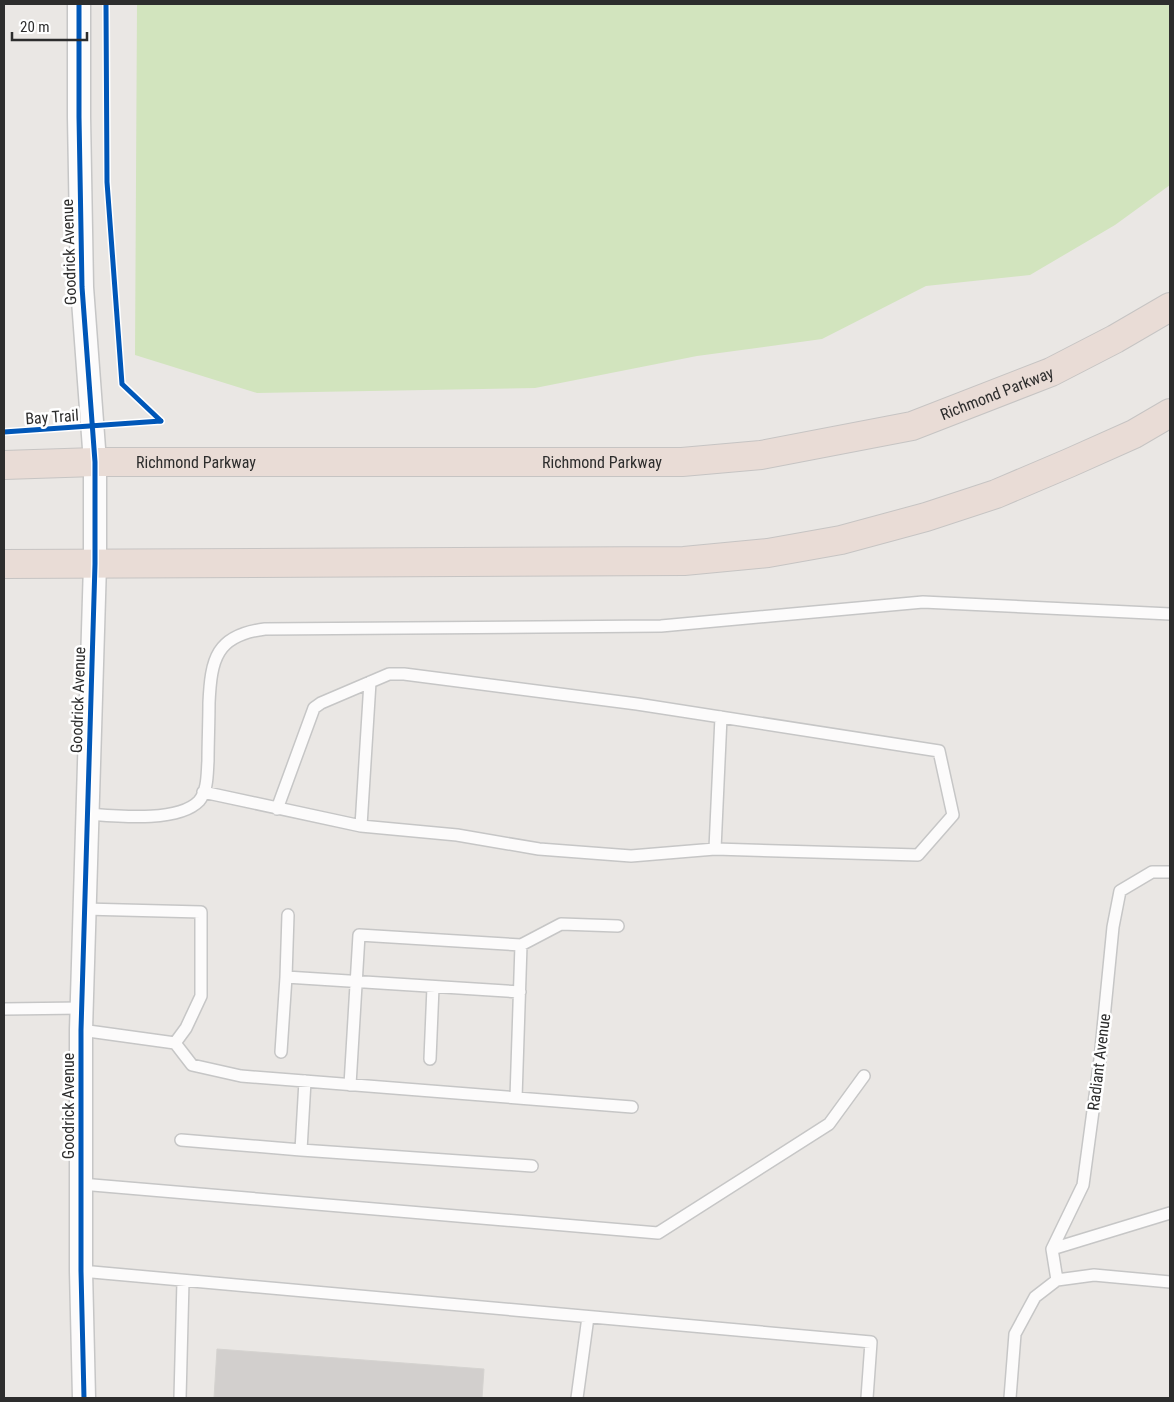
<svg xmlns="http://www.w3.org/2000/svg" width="1174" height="1402" viewBox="0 0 1174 1402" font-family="'Roboto Condensed',sans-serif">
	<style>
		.green { fill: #d2e4be }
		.building { fill: #d2cfcd; stroke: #d5d3d0 }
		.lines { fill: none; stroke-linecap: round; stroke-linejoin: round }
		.lane-casing { stroke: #c6c6c6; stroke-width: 14 }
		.street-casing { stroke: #c6c6c6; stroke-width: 25 }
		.highway-casing { stroke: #c6c4c3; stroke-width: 30 }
		.lane { stroke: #fcfbfb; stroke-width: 11 }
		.street { stroke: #fcfbfb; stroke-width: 22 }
		.highway { stroke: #e9dcd6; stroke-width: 28 }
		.cycleway-casing { stroke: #fff; stroke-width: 8 }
		.cycleway { stroke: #0057b8; stroke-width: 5 }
		.labels { text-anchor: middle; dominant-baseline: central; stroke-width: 5; stroke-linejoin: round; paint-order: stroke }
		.street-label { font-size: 16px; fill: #2d2d2d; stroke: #fff }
	</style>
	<rect width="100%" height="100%" fill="#eae7e4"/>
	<!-- green -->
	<path class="green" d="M137,4H1170V185L1115,225L1030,275L926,286L822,339L697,356L535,388L257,393L135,355Z"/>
	<!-- building -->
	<path class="building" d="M217,1349L484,1369L482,1398H214Z"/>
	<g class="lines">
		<!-- lane casing -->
		<g class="lane-casing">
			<path id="lane" d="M203,792L361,826L457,835L539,849L631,856L715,849L918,855L953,815L939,751L637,704L404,674H389L321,703L314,708L277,809
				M87,814C115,816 178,823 199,801C208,790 207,774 208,761C208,742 209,722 209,703C211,659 216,635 265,629L661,626L923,602L1170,614
				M361,826L370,682
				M715,849L721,717
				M84,909L201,912V996L186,1028L175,1043
				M521,945L561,924L618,926
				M286,977L288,915
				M4,1009L82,1008
				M81,1030L175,1043L192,1065L241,1076L632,1107
				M281,1052L286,977L520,992
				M430,1059L433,987
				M305,1081L301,1150L532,1166
				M350,1085L359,935L521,945L516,1098
				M181,1140L301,1150
				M81,1184L658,1233L829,1124L864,1076
				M1052,1249L1170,1213
				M81,1271L871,1342L867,1398
				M1057,1280L1052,1249L1083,1185L1100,1059L1113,927L1120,891L1152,872H1170
				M180,1398L183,1281
				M577,1398L588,1317
				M1010,1398L1015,1334L1035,1297L1057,1280L1094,1275L1170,1282"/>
		</g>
		<!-- street casing -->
		<g class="street-casing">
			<path id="street" d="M79,4V117L82,287L95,462V564L81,1030V1271L84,1398"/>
		</g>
		<!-- highway casing -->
		<g class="highway-casing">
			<g id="highway">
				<path id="s1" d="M4,465L95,462H682L761,455L912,426L1051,372L1115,339L1170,307"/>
				<path d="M4,564L684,561L768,553L841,540L926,517L996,494L1069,463L1134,434L1170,413"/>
			</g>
		</g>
		<!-- lane -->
		<use href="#lane" class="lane"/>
		<!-- street -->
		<use href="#street" class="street"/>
		<!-- highway -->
		<use href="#highway" class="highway"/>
		<!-- cycleway casing -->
		<g class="cycleway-casing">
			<path id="cycleway" d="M79,4V117L82,287L95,462V564L81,1030V1271L84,1398
				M106,4L107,182L122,384L161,421
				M4,432L161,421"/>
		</g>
		<!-- cycleway -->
		<use href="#cycleway" class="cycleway"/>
	</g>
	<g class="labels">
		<!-- street labels -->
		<g class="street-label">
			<text transform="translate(69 252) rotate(-92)">Goodrick Avenue</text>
			<text stroke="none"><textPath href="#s1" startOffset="1002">Richmond Parkway</textPath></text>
			<text transform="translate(52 417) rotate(-4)">Bay Trail</text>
			<text stroke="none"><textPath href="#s1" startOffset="192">Richmond Parkway</textPath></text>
			<text stroke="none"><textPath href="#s1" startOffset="598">Richmond Parkway</textPath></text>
			<text transform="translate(78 700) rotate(-88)">Goodrick Avenue</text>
			<text transform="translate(1099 1062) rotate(-83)">Radiant Avenue</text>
			<text transform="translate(68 1106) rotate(-90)">Goodrick Avenue</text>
		</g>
	</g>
	<!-- border -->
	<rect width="1174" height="1402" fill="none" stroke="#2d2d2d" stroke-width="10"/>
	<!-- scale -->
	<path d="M12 32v8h75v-8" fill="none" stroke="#2d2d2d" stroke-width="2.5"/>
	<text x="20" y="32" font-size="15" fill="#2d2d2d" stroke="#ffffff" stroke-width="4" paint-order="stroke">20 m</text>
</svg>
